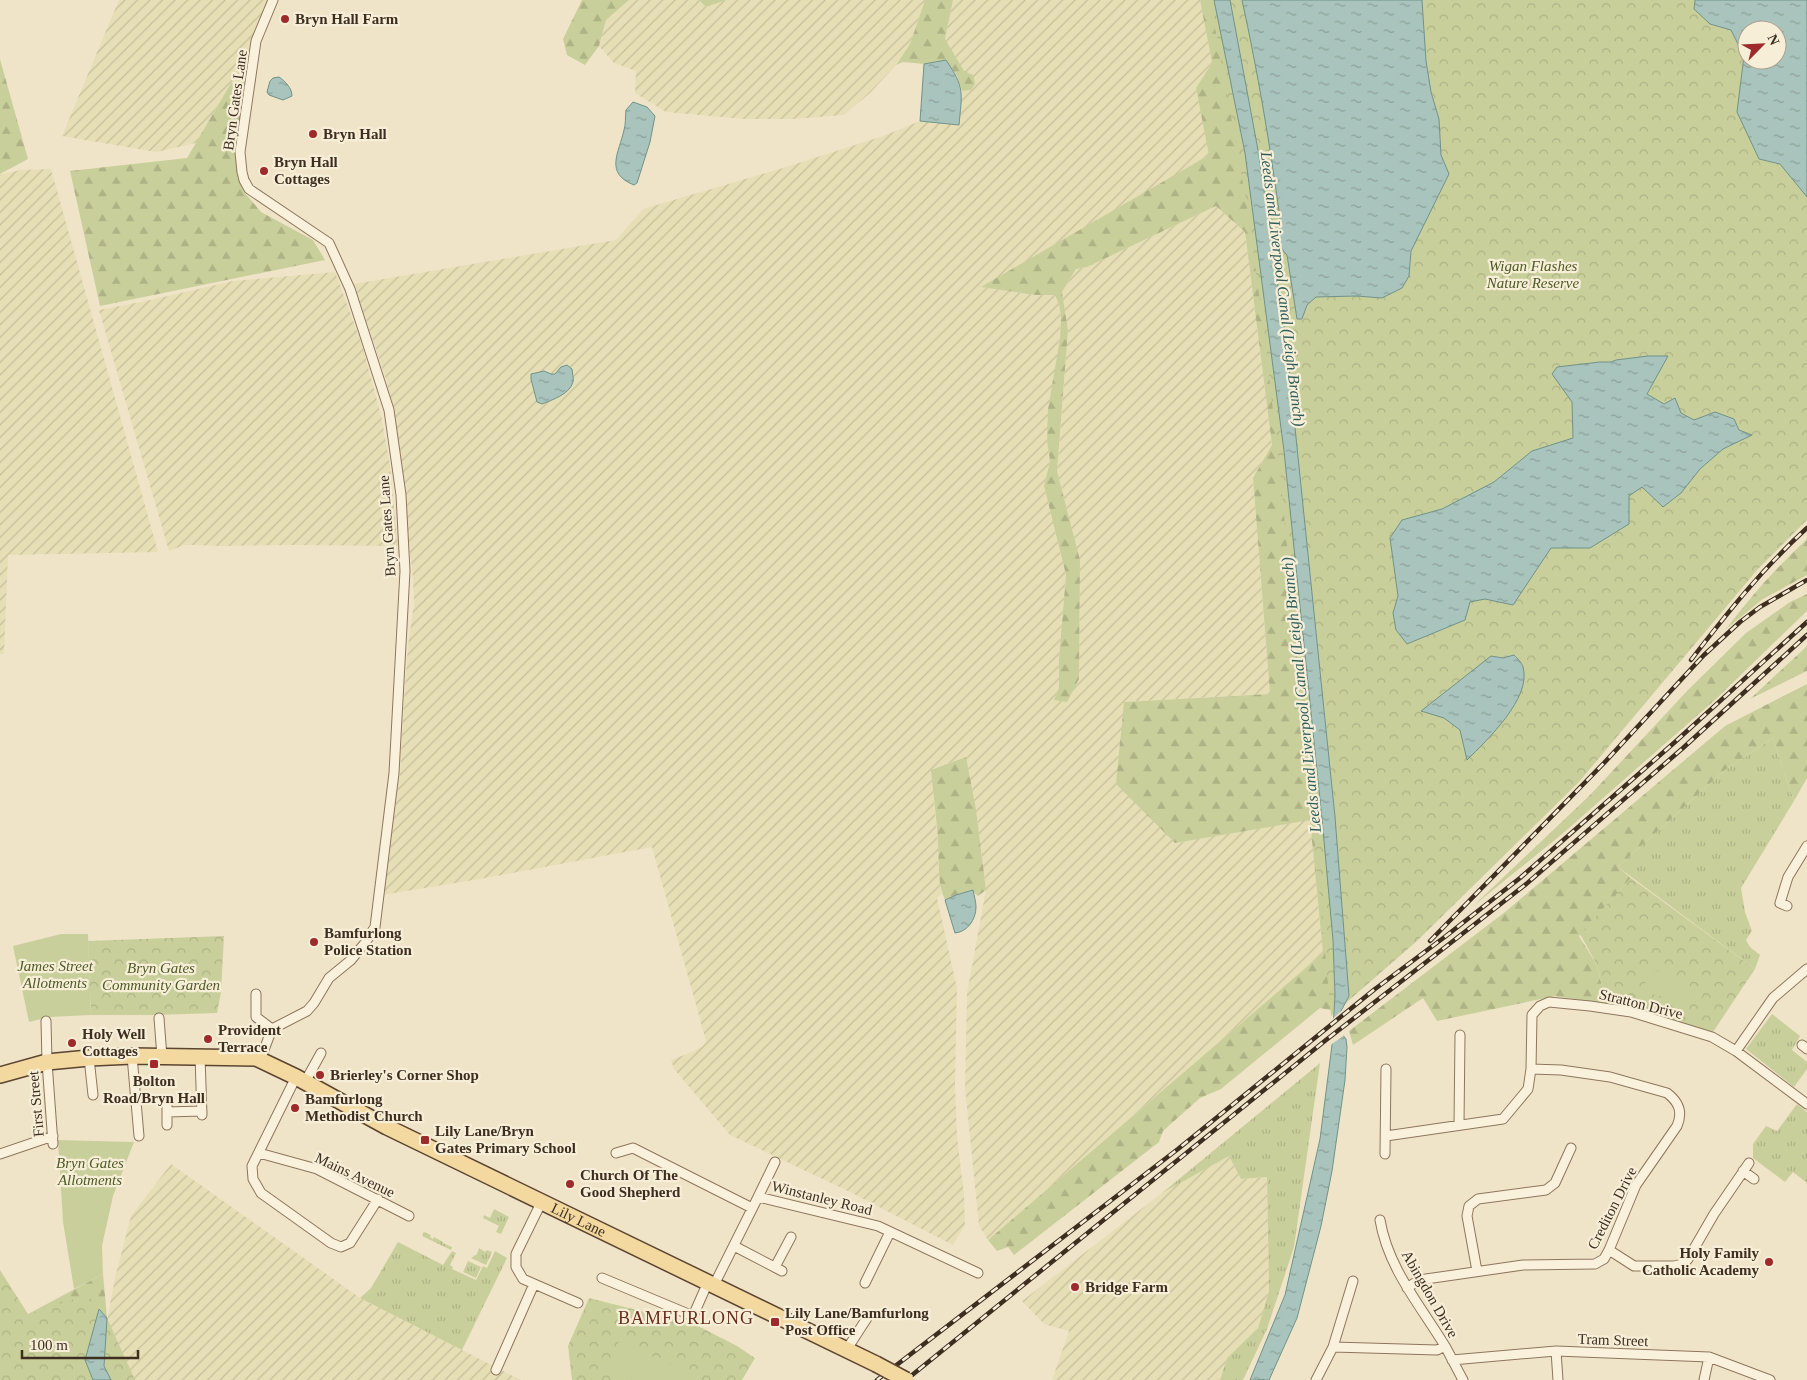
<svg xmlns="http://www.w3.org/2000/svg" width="1807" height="1380" viewBox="0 0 1807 1380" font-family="Georgia,serif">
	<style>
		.farmland { fill: url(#farmland-furrows) }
		.grass { fill: url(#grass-tufts) }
		.forest { fill: url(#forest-firs) }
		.park { fill: url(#park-crowns); fill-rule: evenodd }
		.garden { fill: #c9cf9b }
		.water { fill: url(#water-ripples); stroke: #6f938a; fill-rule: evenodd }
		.pier { fill: #f0e4c8 }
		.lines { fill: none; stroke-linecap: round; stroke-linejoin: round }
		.minor-casing { stroke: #8d765c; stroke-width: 11 }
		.primary-casing { stroke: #5b4430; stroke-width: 18 }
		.minor { stroke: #faf1dc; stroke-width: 9 }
		.primary { stroke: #f3d9a0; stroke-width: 15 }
		.rail-casing { stroke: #3d2e20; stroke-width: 4.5 }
		.rail { stroke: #f7eed8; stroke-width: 2.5; stroke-dasharray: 8; stroke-linecap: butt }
		.primary-bridge-casing { stroke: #5b4430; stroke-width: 18; stroke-linecap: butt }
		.primary-bridge { stroke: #f3d9a0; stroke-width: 15 }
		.poi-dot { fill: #9e2a2b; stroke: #f7eed8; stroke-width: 2 }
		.labels { text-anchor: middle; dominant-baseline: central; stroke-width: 4.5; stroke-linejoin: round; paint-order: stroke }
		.poi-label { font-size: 15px; font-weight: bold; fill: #3d2e20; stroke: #f7eed8; text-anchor: start }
		.street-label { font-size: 15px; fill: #3d2e20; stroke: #f7eed8 }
		.park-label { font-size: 15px; font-style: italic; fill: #4d5a26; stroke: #f7eed8 }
		.water-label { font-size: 16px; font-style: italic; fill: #2f5d5a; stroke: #f7eed8 }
		.quarter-label { font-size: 18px; letter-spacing: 1px; fill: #6b2e1e; stroke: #f7eed8 }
	</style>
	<defs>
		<pattern id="farmland-furrows" width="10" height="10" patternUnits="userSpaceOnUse" patternTransform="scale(1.25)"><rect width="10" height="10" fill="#e6deb5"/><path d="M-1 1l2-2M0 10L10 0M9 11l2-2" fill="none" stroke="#c6bf9b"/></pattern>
		<pattern id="grass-tufts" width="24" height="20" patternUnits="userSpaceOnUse" patternTransform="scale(1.25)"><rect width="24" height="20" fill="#c9cf9b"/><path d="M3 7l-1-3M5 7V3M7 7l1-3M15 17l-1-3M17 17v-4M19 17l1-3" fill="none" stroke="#aeb285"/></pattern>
		<pattern id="forest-firs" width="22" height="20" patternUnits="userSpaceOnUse" patternTransform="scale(1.25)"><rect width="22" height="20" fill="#c9cf9b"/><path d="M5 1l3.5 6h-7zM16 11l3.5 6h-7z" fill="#aeb285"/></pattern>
		<pattern id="park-crowns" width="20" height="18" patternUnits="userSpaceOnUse" patternTransform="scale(1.25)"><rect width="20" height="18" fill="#c9cf9b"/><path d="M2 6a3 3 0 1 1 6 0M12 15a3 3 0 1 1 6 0" fill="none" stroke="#aeb285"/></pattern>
		<pattern id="water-ripples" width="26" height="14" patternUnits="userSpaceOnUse" patternTransform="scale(1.25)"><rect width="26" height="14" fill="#a9c4bc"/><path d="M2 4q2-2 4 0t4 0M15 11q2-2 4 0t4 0" fill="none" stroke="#8ba098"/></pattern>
	</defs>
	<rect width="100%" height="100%" fill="#f0e4c8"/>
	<!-- farmland -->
	<path class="farmland" d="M119,0H270L244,86L231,83L196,143L156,152L62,136Z
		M629,0H699L706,7L726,0H925L910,44L896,65L870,93L844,115L793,119H744L666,112L635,93L636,71L614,63L599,46L606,20Z
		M953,0H1200L1212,63L1196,88L1210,155L982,287L1035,295H1056L1059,304L1061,317L1060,339L1047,441L1050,461L1044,486L1066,575L1059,658V688L1055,700L1079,679L1080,560L1057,471L1068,330L1062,292L1076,269L1087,267L1216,206L1245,232L1272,445L1253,478L1270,694L1124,702L1175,843L1310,819L1323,953L988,1240L979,1226L965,1088L967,993L986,890L976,809L966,757L931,770L938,843V869L942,894L937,898L957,988L955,1083L957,1137L964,1194L965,1225L953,1245L846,1190L730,1135L674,1069L671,1060L692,1052L703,1046L706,1041L652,847L480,879L382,895L400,775L404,698L408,645L414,604L413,578L397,439L387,382L354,284L616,240L643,209L783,168L883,136L920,121L959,125L962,91L971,90L964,72L945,39Z
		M51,169L158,552L8,555L4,654H0V175L20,170Z
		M335,272L362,345L381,415L390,466L398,546L293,545L221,546L194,545H184L169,551L99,310L146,301L233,281Z
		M1229,1155L1241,1179L1267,1177L1269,1291L1258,1328L1227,1358L1220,1380H1052L1069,1331L1044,1324L1022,1301L1162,1193Z
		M171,1164L360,1298L521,1380H112L106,1327L115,1278L131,1216Z"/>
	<!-- grass -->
	<path class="grass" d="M1773,738L1794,801L1741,888L1745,912L1752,931L1746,940L1750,947L1760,955L1755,969L1618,867L1725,770Z
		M1772,1014L1800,1036L1792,1050L1807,1062V1069L1794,1087L1746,1049Z
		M1320,1063L1294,1247L1267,1329L1243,1380H1220L1227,1358L1258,1328L1269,1291L1267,1177L1241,1179L1229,1156L1162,1193Z
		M1797,1104L1807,1112V1183L1793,1172L1785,1182L1753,1158V1144L1766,1126L1777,1131Z
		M494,1209L509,1217L501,1234L496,1232L499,1226L483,1218L484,1215L490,1218Z
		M424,1232L431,1235L430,1237L433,1239L434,1237L443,1242V1243L452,1247L451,1250L422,1236Z
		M398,1242L443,1265L452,1251L456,1253L450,1265L453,1267L452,1269L476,1280L483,1266L487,1268L495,1251L507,1258L462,1350L360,1298L371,1288Z
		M479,1248L485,1252L487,1250L492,1252L486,1265L471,1258L477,1254Z
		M468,1261L481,1267L476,1278L463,1272Z"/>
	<!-- forest -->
	<path class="forest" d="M582,0H629L606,20L599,46L585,65L567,55L563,39Z
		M699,0H726L706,7Z
		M925,0H953L945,39L964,71L973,75L975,84L971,90L962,91L957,76L946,60L924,64L903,62L896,65L910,44Z
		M1200,0H1214L1260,263L1334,1011L1320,1008L1221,1089L1200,1098L1163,1131L1159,1142L1014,1255L1008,1247L997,1251L988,1240L1323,953L1310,820L1175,843L1116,784L1124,702L1270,694L1253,478L1272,445L1245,232L1216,206L1087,267L1076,269L1062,292L1068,330L1057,471L1080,560L1079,679L1067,702L1054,700L1059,688V658L1066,575L1044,486L1050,461L1047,441L1048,409L1060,339L1061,317L1059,304L1055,295H1035L981,287L1209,155L1196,88L1212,63Z
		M0,59L28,159L0,174Z
		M231,83L244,86L235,158L244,192L261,212L313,240L325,260L100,306L70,171L187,158Z
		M1807,539V575L1763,599L1726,629C1751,596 1777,567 1807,539Z
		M1807,594V611L1716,699L1561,835L1472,907L1590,795L1688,690L1746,633L1790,602Z
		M1807,646V671L1750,699Z
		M1807,684V778L1794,801L1773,738L1725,770L1618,867L1631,878L1579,936L1597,965L1606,1004L1555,996L1437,1021L1423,998L1353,1045L1349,1031L1505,912L1725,726Z
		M966,757L976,809L986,890L978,896L972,891L956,895L945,900C937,882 939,863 938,843C937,819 933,795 931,770Z
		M103,1274L107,1318L99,1309L28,1314Z"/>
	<!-- park -->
	<path class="park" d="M1210,0H1807V520L1758,569L1579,782L1417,941L1331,1016L1281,482L1263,323L1247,206ZM1747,30H1777V60H1747Z
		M1631,878L1755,969L1713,1032L1635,1009L1606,1004L1597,965L1580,934Z
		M224,936L221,992L217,1013L155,1015H91L88,941Z
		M0,1270L28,1314L87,1295L107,1318L135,1380H0Z
		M589,1298L696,1325L737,1346L755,1358L742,1380H572L568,1346Z"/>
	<!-- garden -->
	<path class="garden" d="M61,934H88L91,1015L49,1017L29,1022L13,946Z
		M1649,969L1691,980L1686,1002L1643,992Z
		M58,1140L134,1142L113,1196L102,1246L103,1274L74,1289L63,1222Z
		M619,1341L695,1376L693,1380H628L606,1370Z"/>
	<!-- water -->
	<path class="water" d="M1214,0H1230L1258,150L1286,340L1335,817L1349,996L1341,1011L1342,1034L1346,1039L1347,1047L1345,1080L1332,1171L1321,1226L1297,1318L1269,1380H1250L1285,1295L1320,1139L1332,1045L1335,996L1333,940L1322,819L1284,451L1245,153Z
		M1242,0H1422L1426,61L1431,92L1439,119L1441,155L1449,174L1411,251L1409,276L1402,288L1382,298L1357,296L1316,297L1307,305L1302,319H1297L1287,255C1277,246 1278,231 1280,218C1270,145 1258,73 1242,0Z
		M1695,0H1807V197L1780,164L1759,159L1737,112L1744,56L1731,30L1710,24L1694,9ZM1747,30H1777V60H1747Z
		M946,60C965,88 962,92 959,125L920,121L924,64Z
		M279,77C285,81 292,88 292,96L283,100L269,95L267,92L270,81L273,78Z
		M633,102L647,107L655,116L650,142L637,183L634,185C604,173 619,153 624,130C626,124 625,117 626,110Z
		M1648,356H1668L1647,394L1664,404L1675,398L1681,413L1694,420L1715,412L1734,419L1739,430L1752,435L1723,449L1700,469L1681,493L1663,507L1642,487L1629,496V524L1590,548H1551L1513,605L1485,599L1470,602L1465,620L1407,644L1396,630L1393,613L1398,596L1390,538L1402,520L1442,509L1494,482L1532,451L1573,438L1572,402L1552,374L1557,367L1600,362H1611L1616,360Z
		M567,365L572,369C572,372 574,379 573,382C570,394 552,400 542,404L537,402L531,379V374L544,371L551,374H555L561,367Z
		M1514,655C1517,658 1522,663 1523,667C1532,698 1487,740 1467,760L1460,730L1444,718L1421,711L1491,656L1503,658Z
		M973,890C974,895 976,902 976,907C976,920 967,932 955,933L945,900L956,895Z
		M99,1309L107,1318L104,1366L111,1380H93L85,1360Z"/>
	<!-- pier -->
	<path class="pier" d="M1345,1008L1344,1011L1346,1034L1329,1046L1331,1020Z"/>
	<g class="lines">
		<!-- minor casing -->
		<g class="minor-casing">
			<path id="minor" d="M1787,906L1780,903L1788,877L1807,846
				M256,994V1017L272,1029
				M159,1018L162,1057
				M46,1021L47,1062L53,1144
				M1802,1045L1807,1049
				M1736,1051L1773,998L1807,969
				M132,1056L139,1136
				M200,1056L202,1115
				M89,1058L93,1095
				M260,1060L272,1029L307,1011L314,1003L329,978L351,960L365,943L375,927L394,773L405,571L401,495L389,410L350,289L329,243L249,189L244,180L242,172L240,152L256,41L273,0
				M296,1077L252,1166L253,1179L261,1193L331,1243L341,1247L350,1243L378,1199
				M305,1082L321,1053
				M167,1101V1125
				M167,1112L202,1111
				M1459,1124L1460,1035
				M1386,1136L1503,1119L1528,1089L1531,1069L1532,1015L1540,1006L1549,1002L1590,1006L1631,1012L1712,1037L1736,1051L1807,1104
				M259,1153L317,1169L409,1216
				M616,1153L633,1148L752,1208
				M0,1154L53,1136
				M1385,1154L1386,1069
				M1743,1171L1754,1179
				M758,1197L775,1162
				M542,1201L516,1254V1267L523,1279L578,1303
				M1380,1220C1388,1268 1420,1305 1445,1346C1451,1357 1457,1369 1463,1380
				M734,1246L782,1271
				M1609,1250L1634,1266H1674L1683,1264L1688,1259L1714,1214L1749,1163
				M775,1267L791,1237
				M1477,1271L1467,1216L1469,1206L1478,1199L1546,1190L1555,1183L1571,1148
				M602,1278L693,1316L708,1282
				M865,1283L890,1232
				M714,1285L758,1197L878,1226L978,1273
				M1407,1288L1419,1280L1523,1265L1595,1264L1604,1259L1609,1250L1636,1185L1677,1126C1683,1112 1679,1102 1667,1093L1610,1077L1561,1070L1531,1069
				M1333,1347L1437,1350L1445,1346
				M847,1349L867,1318
				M1556,1351L1558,1380
				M1452,1360L1556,1351L1709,1357L1770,1380
				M496,1370L534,1284
				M1316,1380L1333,1347L1353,1281
				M1704,1380L1709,1357"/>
		</g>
		<!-- primary casing -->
		<g class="primary-casing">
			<g id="primary">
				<path id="s1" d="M0,1075L47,1062L89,1058L132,1056L256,1058L296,1077L387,1127L876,1364"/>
			</g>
		</g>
		<!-- minor -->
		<use href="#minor" class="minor"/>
		<!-- primary -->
		<use href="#primary" class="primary"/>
		<!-- rail casing -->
		<g class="rail-casing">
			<path id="rail" d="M1691,660C1728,612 1762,569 1807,528
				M1430,941L1604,763L1704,655L1740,622L1760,607L1807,580
				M877,1380L1178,1149L1375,989L1446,936L1520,878L1675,742L1807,622
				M906,1380L1326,1040L1525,885L1683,748L1807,635"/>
		</g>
		<!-- rail -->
		<use href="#rail" class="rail"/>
		<!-- primary-bridge casing -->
		<g class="primary-bridge-casing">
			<path id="primary-bridge" d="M876,1364L906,1380"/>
		</g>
		<!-- primary-bridge -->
		<use href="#primary-bridge" class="primary-bridge"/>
	</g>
	<!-- markers -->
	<g class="poi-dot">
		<circle cx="285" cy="19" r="5"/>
		<circle cx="313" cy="134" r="5"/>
		<circle cx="264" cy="171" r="5"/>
		<circle cx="314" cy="942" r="5"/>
		<circle cx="208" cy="1039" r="5"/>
		<circle cx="72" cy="1043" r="5"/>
		<rect x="149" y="1059" width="10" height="10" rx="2.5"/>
		<circle cx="320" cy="1075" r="5"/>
		<circle cx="295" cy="1108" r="5"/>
		<rect x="420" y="1135" width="10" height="10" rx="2.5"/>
		<circle cx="570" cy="1184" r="5"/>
		<circle cx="1769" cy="1262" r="5"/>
		<circle cx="1075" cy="1287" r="5"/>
		<rect x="770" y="1317" width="10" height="10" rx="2.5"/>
	</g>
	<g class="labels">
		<!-- poi labels -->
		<g class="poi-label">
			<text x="295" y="19">Bryn Hall Farm</text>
			<text x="323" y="134">Bryn Hall</text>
			<text x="274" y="162">Bryn Hall<tspan x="274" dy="17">Cottages</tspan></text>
			<text x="324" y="933">Bamfurlong<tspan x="324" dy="17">Police Station</tspan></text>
			<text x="218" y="1030">Provident<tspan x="218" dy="17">Terrace</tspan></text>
			<text x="82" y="1034">Holy Well<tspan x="82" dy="17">Cottages</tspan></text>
			<text x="330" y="1075">Brierley's Corner Shop</text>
			<text x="154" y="1081" text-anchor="middle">Bolton<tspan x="154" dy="17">Road/Bryn Hall</tspan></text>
			<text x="305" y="1099">Bamfurlong<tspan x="305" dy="17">Methodist Church</tspan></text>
			<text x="435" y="1131">Lily Lane/Bryn<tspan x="435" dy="17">Gates Primary School</tspan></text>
			<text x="580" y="1175">Church Of The<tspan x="580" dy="17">Good Shepherd</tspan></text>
			<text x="1759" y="1253" text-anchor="end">Holy Family<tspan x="1759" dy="17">Catholic Academy</tspan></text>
			<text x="1085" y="1287">Bridge Farm</text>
			<text x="785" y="1313">Lily Lane/Bamfurlong<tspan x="785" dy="17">Post Office</tspan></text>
		</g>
		<!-- street labels -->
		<g class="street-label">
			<text transform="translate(235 100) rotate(-82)">Bryn Gates Lane</text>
			<text transform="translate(387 526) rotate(-94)">Bryn Gates Lane</text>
			<text transform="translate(1641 1004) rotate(14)">Stratton Drive</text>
			<text transform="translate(36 1104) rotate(-95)">First Street</text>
			<text transform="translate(355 1175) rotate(25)">Mains Avenue</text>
			<text transform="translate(822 1198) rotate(14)">Winstanley Road</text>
			<text transform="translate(1612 1208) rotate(-63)">Crediton Drive</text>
			<text stroke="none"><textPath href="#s1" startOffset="619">Lily Lane</textPath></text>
			<text transform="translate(1430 1294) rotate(60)">Abingdon Drive</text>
			<text transform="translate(1613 1340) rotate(2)">Tram Street</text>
		</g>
		<!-- park labels -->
		<g class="park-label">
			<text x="1533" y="266">Wigan Flashes<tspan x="1533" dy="17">Nature Reserve</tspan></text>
			<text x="55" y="966">James Street<tspan x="55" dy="17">Allotments</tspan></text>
			<text x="161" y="968">Bryn Gates<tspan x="161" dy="17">Community Garden</tspan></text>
			<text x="90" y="1163">Bryn Gates<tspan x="90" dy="17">Allotments</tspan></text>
		</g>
		<!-- water labels -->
		<g class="water-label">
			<text transform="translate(1283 289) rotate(83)">Leeds and Liverpool Canal (Leigh Branch)</text>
			<text transform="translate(1301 695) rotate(-96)">Leeds and Liverpool Canal (Leigh Branch)</text>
		</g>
		<!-- quarter labels -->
		<g class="quarter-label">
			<text x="686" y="1318">BAMFURLONG</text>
		</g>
	</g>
	<!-- north arrow -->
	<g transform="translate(1762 45) rotate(66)"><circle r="24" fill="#f7eed8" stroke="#ada18e"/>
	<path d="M0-4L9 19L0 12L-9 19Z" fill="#9e2a2b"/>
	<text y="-8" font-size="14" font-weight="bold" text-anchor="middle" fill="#3d2e20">N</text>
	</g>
	<!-- scale -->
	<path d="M22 1350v8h116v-8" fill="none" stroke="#3d2e20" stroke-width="2.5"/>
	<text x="30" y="1350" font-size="15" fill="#3d2e20" stroke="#f7eed8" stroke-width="4" paint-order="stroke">100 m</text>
</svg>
